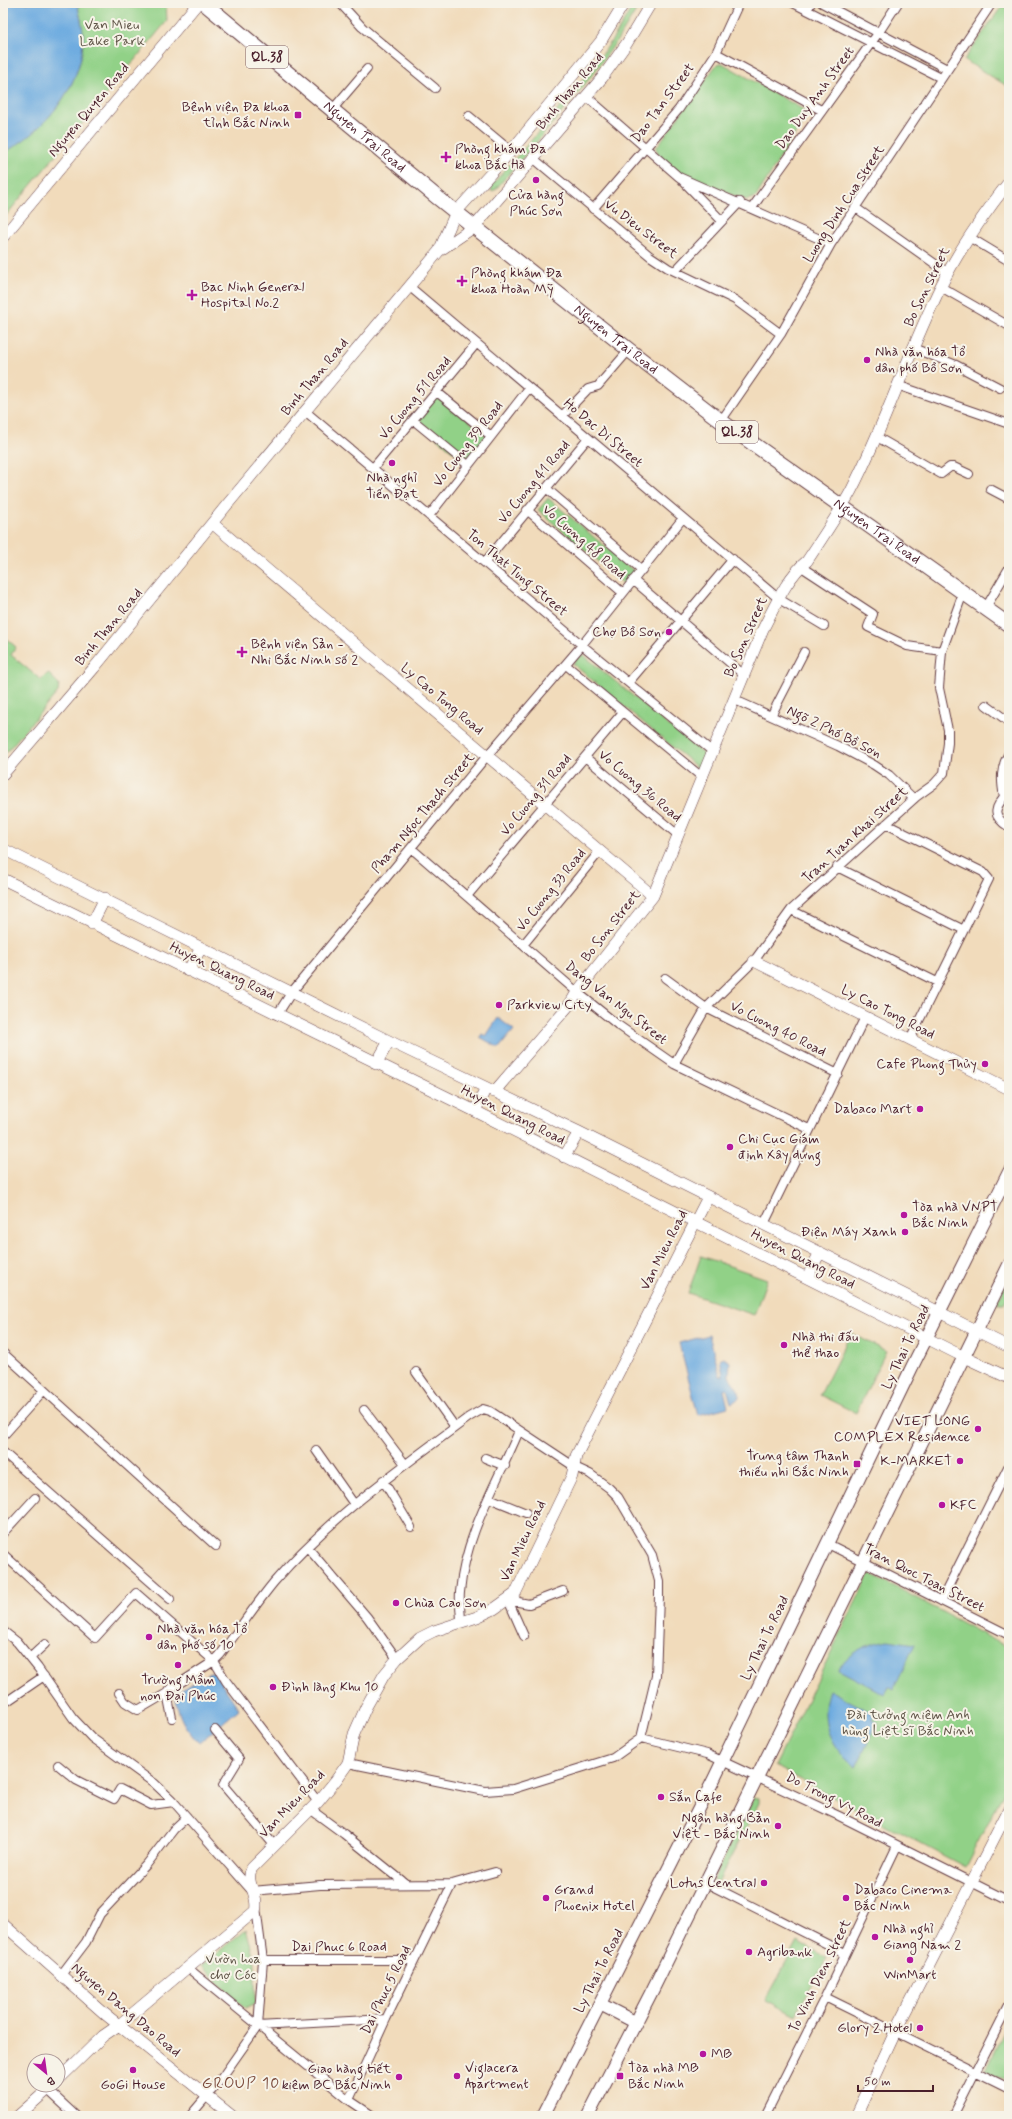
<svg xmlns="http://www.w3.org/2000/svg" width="1012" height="2119" viewBox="0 0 1012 2119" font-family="Mynerve,sans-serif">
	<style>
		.green { fill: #91d187; stroke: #6e7859 }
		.water { fill: #6eace0; stroke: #5c6686 }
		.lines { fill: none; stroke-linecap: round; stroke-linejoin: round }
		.street-casing { stroke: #633b41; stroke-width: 10 }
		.secondary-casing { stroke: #633b41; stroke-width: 12 }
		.primary-casing { stroke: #633b41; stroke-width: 14 }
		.highway-casing { stroke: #633b41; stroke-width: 16 }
		.street { stroke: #fff; stroke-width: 8 }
		.secondary { stroke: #fff; stroke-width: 11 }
		.primary { stroke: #fff; stroke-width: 12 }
		.highway { stroke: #fff; stroke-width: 14 }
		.poi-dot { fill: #b5179e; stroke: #f7f3e8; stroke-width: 1.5 }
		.labels { text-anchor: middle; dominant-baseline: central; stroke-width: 4; stroke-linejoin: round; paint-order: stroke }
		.shield { fill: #f7f3e8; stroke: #7e5f64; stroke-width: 1 }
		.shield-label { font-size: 13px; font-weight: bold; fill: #4a1f2b }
		.park-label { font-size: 14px; fill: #5f5447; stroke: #f7f3e8 }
		.street-label { font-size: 14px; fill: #4a1f2b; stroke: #f7f3e8 }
		.poi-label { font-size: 14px; fill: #4a1f2b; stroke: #f7f3e8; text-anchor: start }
		.quarter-label { font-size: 16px; letter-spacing: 1px; fill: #7d4d3e; stroke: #f7f3e8 }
	</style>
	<rect width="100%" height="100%" fill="#f7f3e8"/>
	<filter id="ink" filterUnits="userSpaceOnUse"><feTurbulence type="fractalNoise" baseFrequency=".025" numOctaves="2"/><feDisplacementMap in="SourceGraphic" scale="8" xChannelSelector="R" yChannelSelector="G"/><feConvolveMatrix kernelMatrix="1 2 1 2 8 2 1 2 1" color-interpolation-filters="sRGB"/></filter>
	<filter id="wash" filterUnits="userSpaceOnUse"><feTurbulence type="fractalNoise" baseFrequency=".012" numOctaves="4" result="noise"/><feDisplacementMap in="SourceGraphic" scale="16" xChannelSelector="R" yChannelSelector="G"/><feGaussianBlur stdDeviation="0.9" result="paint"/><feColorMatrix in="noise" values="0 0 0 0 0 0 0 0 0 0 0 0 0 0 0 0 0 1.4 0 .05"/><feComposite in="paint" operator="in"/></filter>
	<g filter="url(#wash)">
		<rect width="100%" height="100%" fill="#f1dbbb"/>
		<!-- green -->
		<path class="green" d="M77,3H166L167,21L3,219V153C42,132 81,89 83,42C84,29 80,16 77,3Z
			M634,3H640C602,72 546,130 495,190L491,191L492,185C541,127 599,71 634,3Z
			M1002,6L1009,8V87L964,60Z
			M722,63L806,111L807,115L756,197L747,200C720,190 665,178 656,148L717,64Z
			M437,393L488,437L467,463L415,420Z
			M548,498L635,572L624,584L538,510Z
			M3,636L16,647L11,655L41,680L48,673L59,684L58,692L3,756Z
			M581,653L707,757L700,770L573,664Z
			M701,1256L767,1279L754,1315L688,1293Z
			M1009,1276V1295L1004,1303H999L997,1302Z
			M851,1333L886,1351L856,1413L820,1395Z
			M870,1573L1009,1648V1782L965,1867L775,1766Z
			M754,1797L759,1798V1803L719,1880L716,1882L713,1880Z
			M246,1929L255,1962V2004L245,2009L201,1966Z
			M798,1941L827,1957L796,2016L766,2000Z
			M1009,2021V2082L986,2070Z"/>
		<!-- water -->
		<path class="water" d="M3,3H77C80,16 84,29 83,42C81,88 42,133 3,153Z
			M498,1018L514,1030L499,1048L480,1037L482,1034L486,1036Z
			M709,1335L720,1376H723L720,1359L724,1357L730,1362L729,1376C733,1385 749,1396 731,1403L727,1389L724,1390L728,1407L698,1415L679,1343Z
			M888,1640L915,1644L893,1690L888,1687L884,1694L839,1670C846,1652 871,1643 888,1640Z
			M213,1671L239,1709L199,1743C183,1726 178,1716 175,1694Z
			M829,1690L874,1714L872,1719L878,1722L856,1767C830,1749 818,1720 829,1690Z"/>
	</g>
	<g filter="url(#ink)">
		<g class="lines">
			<!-- street casing -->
			<g class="street-casing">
				<path id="street" d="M340,3L362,27L435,88
					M793,3L941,78
					M822,3L947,69
					M807,10L811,3
					M716,53L821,110
					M586,96L679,177L831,244
					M332,110L367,69
					M469,116L511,151
					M533,158L650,256L668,268L735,300L781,334
					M682,180L722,221
					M752,208L879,32L898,3
					M856,208L948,273
					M593,209L679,109L716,53L739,3
					M969,237L1009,261
					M675,271L740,202
					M410,287L779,599L824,626
					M941,287L1009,326
					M913,348L956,365L1000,388
					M897,385L1009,424
					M437,392L491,436
					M305,411L582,645L713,752
					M562,416L588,389L598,386L629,350
					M413,420L468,465
					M721,421L781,334L831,244L992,3
					M877,437L941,474L950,467H954L969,474
					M373,468L476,344
					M546,488L642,570
					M990,489L1009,499
					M527,510L623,593
					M429,516L529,388
					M485,562L588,438
					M800,566L873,614L868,627L907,646L942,651
					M633,580L744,675
					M985,609L1009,568
					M566,665L703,778
					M629,682L733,559
					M735,700L838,746L874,765L889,775L914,799
					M986,705L1009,722
					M771,716L804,652
					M585,757L678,835
					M1009,790C997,806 988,814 1009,827
					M1004,797C1001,781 1000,768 1009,753
					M886,824L983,872L989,879L910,1039
					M411,848L577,992L618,1025L674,1064L809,1129
					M837,867L964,930
					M468,895L623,712
					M791,910L937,982
					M523,945L600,851
					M665,978L706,1008L838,1074
					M277,1015L291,993L486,757L582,645L683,518
					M674,1064L706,1008L754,961L791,910L916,797L934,784L944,773L948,743V730L939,688L942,651L963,593
					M764,1224L865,1017
					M3,1353L216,1546
					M416,1372L455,1427
					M364,1410L405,1464
					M3,1436L44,1390
					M316,1450L354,1504
					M3,1452L170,1599
					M485,1458L505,1466
					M383,1480L411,1527
					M489,1498L526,1513
					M3,1533L35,1498
					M828,1544L1009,1635
					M308,1548L367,1617L397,1659
					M3,1554L95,1638L136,1593L214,1661L226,1681L318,1802
					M508,1600L529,1604L563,1591
					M508,1600L524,1636
					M941,1601L1009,1465
					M461,1623C461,1613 459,1602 460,1592C465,1535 497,1483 519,1431
					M3,1631L17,1642L38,1668L73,1718L92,1738L154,1783L172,1800L252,1891L320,1885L452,1884L386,2019L349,2100L188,1968
					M30,1658L45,1644
					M119,1693L125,1702L138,1710L167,1693
					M3,1704L44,1676
					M172,1718L167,1693L169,1690L214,1661L220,1655C238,1631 255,1605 274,1582C330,1517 401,1468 469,1417L483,1409L490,1411L575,1467L590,1474L609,1488L618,1497L652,1555L659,1581V1597L656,1676L641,1738
					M215,1730L239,1759L223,1785L274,1845
					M641,1738L707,1754L839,1816L1009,1901
					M348,1763L485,1791L513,1789L613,1758L641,1738
					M58,1765L76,1780L114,1799L120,1789L151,1805L174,1802
					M310,1809L344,1834L406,1884
					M704,1882L845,1953
					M452,1884L495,1872
					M263,1960H414
					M61,1975L86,1942L100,1914L147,1864L174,1829L187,1817
					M825,1997L1009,2088
					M258,2026L386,2019
					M48,2090L76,2116
					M349,2100L373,2116
					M190,2116L218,2083L258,2026L263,1960L256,1908
					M765,2116L825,1997L897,1846
					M953,2116L1009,2005"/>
			</g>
			<!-- secondary casing -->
			<g class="secondary-casing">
				<path id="secondary" d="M3,237L198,3
					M439,251L456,212L511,151L601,41L624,3
					M212,523L653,896
					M3,774L94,668L226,506L439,251L474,227L602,78L627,43L651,3
					M3,849L389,1041L579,1132L1009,1347
					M3,879L475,1111L964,1357L1009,1378
					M92,924L105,898
					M754,961L1009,1089
					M188,971L201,948
					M376,1064L389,1041
					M494,1092L570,1004L577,992L653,896L763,629C775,606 787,577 807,561C822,538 838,515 851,491C885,425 908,353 941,286C959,249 984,214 1009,182
					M475,1111L486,1088
					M564,1157L579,1132
					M807,1278L820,1252
					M3,1924L105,2014L232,2116
					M58,2080L103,2036L119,2025L255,1911C260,1896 244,1883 252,1868L318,1802L336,1780L348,1763L354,1734L366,1707L384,1675L397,1659L420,1638L434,1631L477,1617L494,1609L515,1594L572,1476L576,1456L708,1197
					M18,2116L53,2085
					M856,2116L895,2032L1009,1809"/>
			</g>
			<!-- primary casing -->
			<g class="primary-casing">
				<path id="primary" d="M600,2004L635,2022
					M543,2116L714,1779L912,1367L1009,1172
					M588,2116L653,1989L1009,1265"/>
			</g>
			<!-- highway casing -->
			<g class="highway-casing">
				<g id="highway">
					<path id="s1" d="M204,3L438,198L629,350L721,421L1009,625"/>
				</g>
			</g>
			<!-- street -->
			<use href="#street" class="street"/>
			<!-- secondary -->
			<use href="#secondary" class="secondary"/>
			<!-- primary -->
			<use href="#primary" class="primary"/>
			<!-- highway -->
			<use href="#highway" class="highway"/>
		</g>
	</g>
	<!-- markers -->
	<g class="poi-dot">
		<rect x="294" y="111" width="8" height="8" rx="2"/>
		<path d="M444 151h4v4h4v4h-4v4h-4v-4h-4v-4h4z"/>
		<circle cx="536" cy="180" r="4"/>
		<path d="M460 275h4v4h4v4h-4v4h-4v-4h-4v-4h4z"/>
		<path d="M190 289h4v4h4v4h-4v4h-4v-4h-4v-4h4z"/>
		<circle cx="867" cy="360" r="4"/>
		<circle cx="392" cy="463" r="4"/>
		<circle cx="669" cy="632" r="4"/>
		<path d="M240 646h4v4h4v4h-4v4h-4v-4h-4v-4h4z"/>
		<circle cx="499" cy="1005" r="4"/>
		<circle cx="985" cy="1064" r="4"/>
		<circle cx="920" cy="1109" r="4"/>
		<circle cx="730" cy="1147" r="4"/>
		<circle cx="904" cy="1215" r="4"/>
		<circle cx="905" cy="1232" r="4"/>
		<circle cx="784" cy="1345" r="4"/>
		<circle cx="978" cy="1429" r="4"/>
		<circle cx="960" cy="1461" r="4"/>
		<rect x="853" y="1460" width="8" height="8" rx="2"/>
		<circle cx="942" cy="1505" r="4"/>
		<circle cx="396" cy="1603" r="4"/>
		<circle cx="149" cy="1637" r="4"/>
		<circle cx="178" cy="1665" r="4"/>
		<circle cx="273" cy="1687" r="4"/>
		<circle cx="661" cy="1797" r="4"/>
		<circle cx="778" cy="1826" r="4"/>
		<circle cx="764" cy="1883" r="4"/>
		<circle cx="546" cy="1898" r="4"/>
		<circle cx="846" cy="1898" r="4"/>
		<circle cx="875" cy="1937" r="4"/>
		<circle cx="749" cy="1952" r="4"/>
		<circle cx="910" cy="1960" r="4"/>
		<circle cx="920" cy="2028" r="4"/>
		<circle cx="703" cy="2054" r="4"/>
		<circle cx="133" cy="2070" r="4"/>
		<circle cx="457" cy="2076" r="4"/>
		<rect x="616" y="2072" width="8" height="8" rx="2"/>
		<circle cx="399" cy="2077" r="4"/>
	</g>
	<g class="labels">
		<!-- shield labels -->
		<g class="shield">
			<rect x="246" y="46" width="42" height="22" rx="3"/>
			<rect x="716" y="421" width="42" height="22" rx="3"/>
		</g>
		<g class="shield-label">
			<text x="267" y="57">QL.38</text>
			<text x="737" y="432">QL.38</text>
		</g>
		<!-- park labels -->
		<g class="park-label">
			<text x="112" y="25">Van Mieu<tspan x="112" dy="16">Lake Park</tspan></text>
			<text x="908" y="1715">Đài tưởng niệm Anh<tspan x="908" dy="16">hùng Liệt sĩ Bắc Ninh</tspan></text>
			<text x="233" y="1959">Vườn hoa<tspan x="233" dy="16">chợ Cóc</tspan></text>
		</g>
		<!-- street labels -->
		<g class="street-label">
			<text transform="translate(570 91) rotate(-50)">Binh Than Road</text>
			<text transform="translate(815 98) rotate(-54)">Dao Duy Anh Street</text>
			<text transform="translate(663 103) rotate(-53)">Dao Tan Street</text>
			<text transform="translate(89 110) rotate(-50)">Nguyen Quyen Road</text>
			<text stroke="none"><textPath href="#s1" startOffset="209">Nguyen Trai Road</textPath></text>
			<text transform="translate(844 204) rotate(-57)">Luong Dinh Cua Street</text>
			<text transform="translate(641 229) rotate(37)">Vu Dieu Street</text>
			<text transform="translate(927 287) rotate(-64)">Bo Son Street</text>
			<text stroke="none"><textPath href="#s1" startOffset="532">Nguyen Trai Road</textPath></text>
			<text transform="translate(315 377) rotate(-50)">Binh Than Road</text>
			<text transform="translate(415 398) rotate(-50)">Vo Cuong 51 Road</text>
			<text transform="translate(603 433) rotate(40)">Ho Dac Di Street</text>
			<text transform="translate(468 444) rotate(-52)">Vo Cuong 39 Road</text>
			<text transform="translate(534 482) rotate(-50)">Vo Cuong 41 Road</text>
			<text stroke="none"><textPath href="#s1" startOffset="856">Nguyen Trai Road</textPath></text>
			<text transform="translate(584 542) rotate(41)">Vo Cuong 48 Road</text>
			<text transform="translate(517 573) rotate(40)">Ton That Tung Street</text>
			<text transform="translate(109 627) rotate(-50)">Binh Than Road</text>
			<text transform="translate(746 637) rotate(-66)">Bo Son Street</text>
			<text transform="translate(442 699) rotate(40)">Ly Cao Tong Road</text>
			<text transform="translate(834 732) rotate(26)">Ngõ 2 Phố Bồ Sơn</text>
			<text transform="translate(640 786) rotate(40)">Vo Cuong 36 Road</text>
			<text transform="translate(536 795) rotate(-50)">Vo Cuong 31 Road</text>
			<text transform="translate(423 813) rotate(-50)">Pham Ngoc Thach Street</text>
			<text transform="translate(855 835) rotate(-42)">Tran Tuan Khai Street</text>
			<text transform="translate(551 890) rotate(-51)">Vo Cuong 33 Road</text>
			<text transform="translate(611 926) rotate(-52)">Bo Son Street</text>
			<text transform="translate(222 971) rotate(26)">Huyen Quang Road</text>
			<text transform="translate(616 1003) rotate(38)">Dang Van Ngu Street</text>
			<text transform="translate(888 1012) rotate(27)">Ly Cao Tong Road</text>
			<text transform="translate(778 1029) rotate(27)">Vo Cuong 40 Road</text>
			<text transform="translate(513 1115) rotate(27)">Huyen Quang Road</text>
			<text transform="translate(664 1250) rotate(-63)">Van Mieu Road</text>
			<text transform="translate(803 1259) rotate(27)">Huyen Quang Road</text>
			<text transform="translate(906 1347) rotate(-64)">Ly Thai To Road</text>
			<text transform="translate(523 1541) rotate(-64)">Van Mieu Road</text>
			<text transform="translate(924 1578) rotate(27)">Tran Quoc Toan Street</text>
			<text transform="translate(765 1638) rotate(-64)">Ly Thai To Road</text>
			<text transform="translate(834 1800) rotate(27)">Do Trong Vy Road</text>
			<text transform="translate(292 1804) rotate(-46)">Van Mieu Road</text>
			<text x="339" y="1947">Dai Phuc 6 Road</text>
			<text transform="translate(599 1971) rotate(-63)">Ly Thai To Road</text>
			<text transform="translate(820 1976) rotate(-64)">To Vinh Dien Street</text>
			<text transform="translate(386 1990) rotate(-64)">Dai Phuc 5 Road</text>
			<text transform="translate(126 2010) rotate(40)">Nguyen Dang Dao Road</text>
		</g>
		<!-- poi labels -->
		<g class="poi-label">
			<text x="290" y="107" text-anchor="end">Bệnh viện Đa khoa<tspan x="290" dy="16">tỉnh Bắc Ninh</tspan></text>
			<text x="455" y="149">Phòng khám Đa<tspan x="455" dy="16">khoa Bắc Hà</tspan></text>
			<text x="536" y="195" text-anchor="middle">Cửa hàng<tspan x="536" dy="16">Phúc Sơn</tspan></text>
			<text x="471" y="273">Phòng khám Đa<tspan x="471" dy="16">khoa Hoàn Mỹ</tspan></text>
			<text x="201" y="287">Bac Ninh General<tspan x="201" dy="16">Hospital No.2</tspan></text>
			<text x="875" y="352">Nhà văn hóa Tổ<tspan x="875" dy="16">dân phố Bồ Sơn</tspan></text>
			<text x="392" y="478" text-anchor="middle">Nhà nghỉ<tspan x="392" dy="16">Tiến Đạt</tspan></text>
			<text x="661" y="632" text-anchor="end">Chợ Bồ Sơn</text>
			<text x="251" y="644">Bệnh viện Sản -<tspan x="251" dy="16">Nhi Bắc Ninh số 2</tspan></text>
			<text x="507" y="1005">Parkview City</text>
			<text x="977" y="1064" text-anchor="end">Cafe Phong Thủy</text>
			<text x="912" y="1109" text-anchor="end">Dabaco Mart</text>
			<text x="738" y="1139">Chi Cục Giám<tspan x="738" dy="16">định Xây dựng</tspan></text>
			<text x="912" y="1207">Tòa nhà VNPT<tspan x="912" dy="16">Bắc Ninh</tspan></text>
			<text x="897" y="1232" text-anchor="end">Điện Máy Xanh</text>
			<text x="792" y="1337">Nhà thi đấu<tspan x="792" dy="16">thể thao</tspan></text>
			<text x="970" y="1421" text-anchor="end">VIET LONG<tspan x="970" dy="16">COMPLEX Residence</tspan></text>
			<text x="849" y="1456" text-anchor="end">Trung tâm Thanh<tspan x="849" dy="16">thiếu nhi Bắc Ninh</tspan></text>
			<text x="952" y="1461" text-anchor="end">K-MARKET</text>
			<text x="950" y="1505">KFC</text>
			<text x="404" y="1603">Chùa Cao Sơn</text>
			<text x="157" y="1629">Nhà văn hóa Tổ<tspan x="157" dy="16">dân phố số 10</tspan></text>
			<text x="178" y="1680" text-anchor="middle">Trường Mầm<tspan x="178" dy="16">non Đại Phúc</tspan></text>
			<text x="281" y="1687">Đình làng Khu 10</text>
			<text x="669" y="1797">Sắn Cafe</text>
			<text x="770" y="1818" text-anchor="end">Ngân hàng Bản<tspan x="770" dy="16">Việt - Bắc Ninh</tspan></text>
			<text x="756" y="1883" text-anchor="end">Lotus Central</text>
			<text x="554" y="1890">Grand<tspan x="554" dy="16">Phoenix Hotel</tspan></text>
			<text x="854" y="1890">Dabaco Cinema<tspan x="854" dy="16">Bắc Ninh</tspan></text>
			<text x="883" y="1929">Nhà nghỉ<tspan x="883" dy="16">Giang Nam 2</tspan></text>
			<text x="757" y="1952">Agribank</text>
			<text x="910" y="1975" text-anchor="middle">WinMart</text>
			<text x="912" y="2028" text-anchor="end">Glory 2 Hotel</text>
			<text x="711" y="2054">MB</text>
			<text x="465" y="2068">Viglacera<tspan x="465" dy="16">Apartment</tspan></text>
			<text x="628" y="2068">Tòa nhà MB<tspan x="628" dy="16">Bắc Ninh</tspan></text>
			<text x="391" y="2069" text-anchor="end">Giao hàng tiết<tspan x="391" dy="16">kiệm BC Bắc Ninh</tspan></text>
			<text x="133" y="2085" text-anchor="middle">GoGi House</text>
		</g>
		<!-- quarter labels -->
		<g class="quarter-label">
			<text x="241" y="2083">GROUP 10</text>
		</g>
	</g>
	<!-- margin -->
	<rect width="1012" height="2119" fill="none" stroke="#f7f3e8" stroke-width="16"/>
	<!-- north arrow -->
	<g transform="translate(46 2073) rotate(151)"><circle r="19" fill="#f7f3e8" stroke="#b29e9c"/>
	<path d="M0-3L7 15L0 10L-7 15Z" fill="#b5179e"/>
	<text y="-6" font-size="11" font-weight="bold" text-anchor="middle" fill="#4a1f2b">B</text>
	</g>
	<!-- scale -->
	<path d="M858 2085v6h75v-6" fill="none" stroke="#4a1f2b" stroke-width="2"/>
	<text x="864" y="2085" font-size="12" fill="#4a1f2b" stroke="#f7f3e8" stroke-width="3" paint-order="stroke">50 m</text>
</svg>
